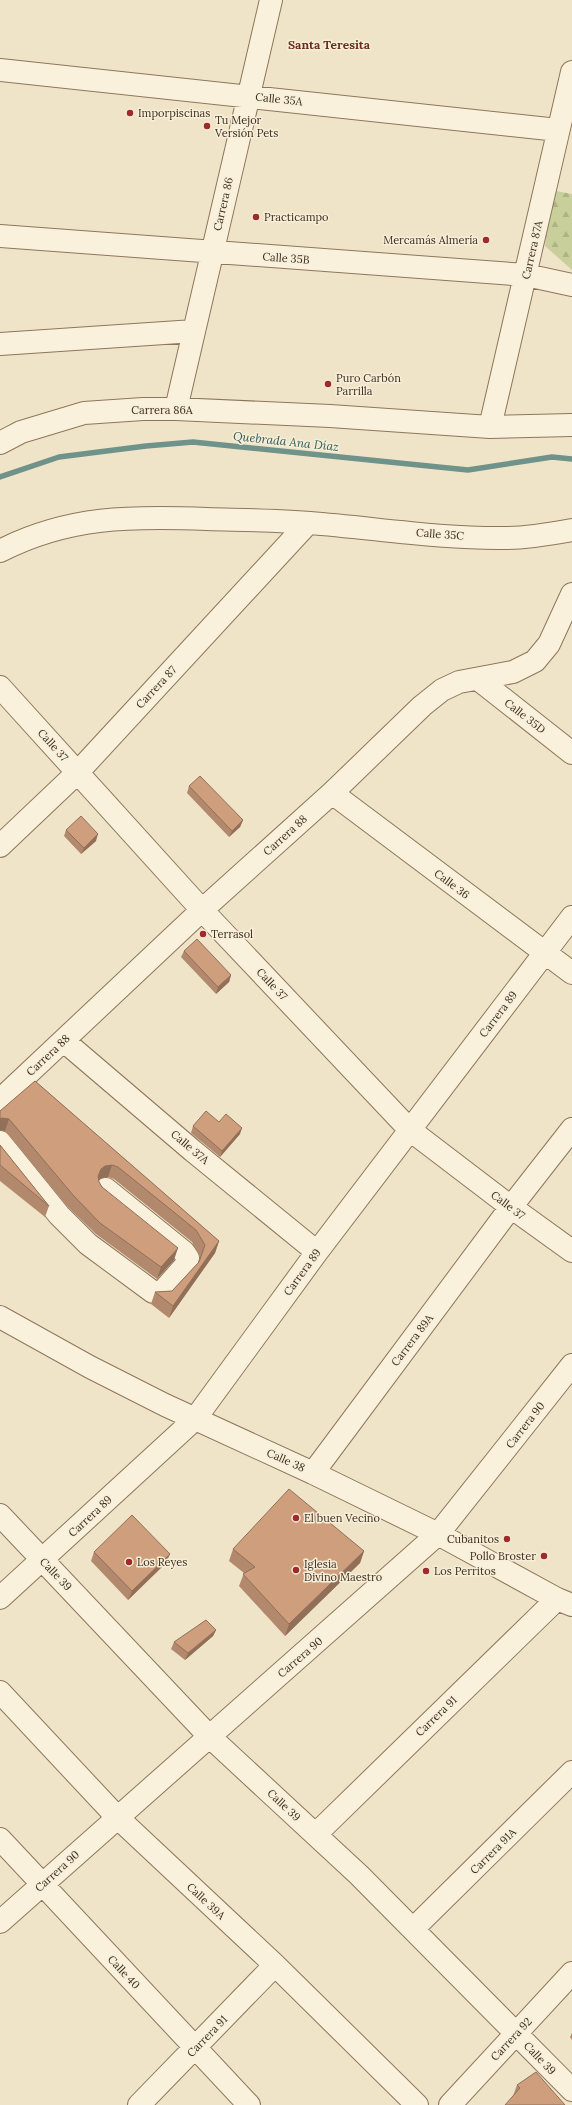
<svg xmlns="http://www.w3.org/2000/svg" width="572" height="2105" viewBox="0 0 572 2105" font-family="Lora,serif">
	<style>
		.forest { fill: url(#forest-firs) }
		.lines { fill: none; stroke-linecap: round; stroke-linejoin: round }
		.stream { stroke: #6f938a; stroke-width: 5.5 }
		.minor-casing { stroke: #8d765c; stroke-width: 24 }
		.minor { stroke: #faf1dc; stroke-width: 22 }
		.wall { fill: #b2896c }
		.shaded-wall { fill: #916f58 }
		.building { fill: #cf9f7d; stroke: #916f58 }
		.poi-dot { fill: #9e2a2b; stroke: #f7eed8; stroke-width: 1.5 }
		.labels { text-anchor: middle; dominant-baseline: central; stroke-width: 3; stroke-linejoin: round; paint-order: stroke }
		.street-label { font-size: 11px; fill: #3d2e20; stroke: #f7eed8 }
		.poi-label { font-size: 11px; fill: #3d2e20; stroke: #f7eed8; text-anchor: start }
		.neighbourhood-label { font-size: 12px; font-weight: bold; fill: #6b2e1e; stroke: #f7eed8 }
		.water-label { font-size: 12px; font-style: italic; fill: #2f5d5a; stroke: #f7eed8 }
	</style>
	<defs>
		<pattern id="forest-firs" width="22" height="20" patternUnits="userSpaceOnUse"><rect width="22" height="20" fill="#c9cf9b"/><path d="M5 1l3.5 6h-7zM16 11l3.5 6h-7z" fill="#aeb285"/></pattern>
	</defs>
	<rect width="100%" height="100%" fill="#f0e4c8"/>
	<!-- forest -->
	<path class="forest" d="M551,190L572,194V270L545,246Z"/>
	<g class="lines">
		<!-- stream -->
		<path class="stream" d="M0,477L59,457L146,446L193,442L468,470L552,457L572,459"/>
		<!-- minor casing -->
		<g class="minor-casing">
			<path id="minor" d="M0,70L558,130
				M0,236L526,275L572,285
				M0,344L194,331
				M176,409L271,0
				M490,427L572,72
				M0,443L21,432L84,413L143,409H176L330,416L490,427L572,425
				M0,551C68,516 132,516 207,519C241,520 275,520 310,523C374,528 441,539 506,538C528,538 550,534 572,530
				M478,679L572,753
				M0,687L202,910L410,1130L511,1207L572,1251
				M332,793L572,973
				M0,846L78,772L308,523
				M64,1041L193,1151L317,1252
				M0,1100L202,910L332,793L422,706L442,690L459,682L513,672L535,661L549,644L572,594
				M0,1142L59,1215L88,1244L153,1292H162L185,1266L188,1258L184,1252L106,1189
				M0,1317L90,1367L165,1405L313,1473L438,1534L557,1599L572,1605
				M313,1473L511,1207L572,1129
				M0,1515L209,1736L359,1875L572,2090
				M0,1598L195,1419L317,1252L572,917
				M0,1692L117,1817L275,1965L417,2105
				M316,1834L557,1599
				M0,1839L249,2105
				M0,1922L438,1534L572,1365
				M413,1929L572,1772
				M139,2105L275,1965
				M450,2105L572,1973"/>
		</g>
		<!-- minor -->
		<use href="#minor" class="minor"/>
	</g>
	<!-- wall -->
	<path class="wall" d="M189,786L243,820L240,827L229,837L187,793Z
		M66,830L96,841L81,854L64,836Z
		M184,951L231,975L229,982L216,994L181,957Z
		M35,1081L219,1241L215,1253L169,1318L151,1304L155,1292L172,1291L198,1263L200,1257L192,1242L114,1179L108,1177L101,1178L98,1179L99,1182L102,1187L174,1260L157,1279L96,1234L68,1207L5,1131L0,1130V1111Z
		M219,1122L240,1134L220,1157L191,1133L193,1126Z
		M0,1145L49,1206L45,1217L0,1181Z
		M233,1549L364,1551L360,1563L285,1636L239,1586L244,1573L229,1561Z
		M94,1552L166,1563L128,1600L91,1561Z
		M216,1630L213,1636L185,1660L171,1649L174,1642Z
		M572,2033V2040L570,2037Z
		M517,2085L565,2105L513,2096Z"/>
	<!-- shaded-wall -->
	<path class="shaded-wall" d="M243,820L240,827L229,837L232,831Z
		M98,834L96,841L81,854L84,848Z
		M231,975L229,982L216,994L218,987Z
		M2,1118L9,1119L5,1131L0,1130V1119Z
		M242,1128L240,1134L220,1157L222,1151Z
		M112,1165L108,1177L101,1178L97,1181L101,1169L105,1166Z
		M219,1241L215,1253L169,1318L173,1306Z
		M178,1248L174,1260L157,1279L161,1267Z
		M364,1551L360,1563L285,1636L289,1624Z
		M170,1554L166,1563L128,1600L132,1591Z
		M216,1630L213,1636L185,1660L188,1653Z"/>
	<!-- building -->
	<path class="building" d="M200,776L243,820L232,831L189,786Z
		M81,816L98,834L84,848L66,830Z
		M197,939L231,975L218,987L184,951Z
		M35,1081L219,1241L173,1306L155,1292L172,1291L199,1262L205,1245L196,1230L118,1167L112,1165L105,1166L101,1169L98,1176L99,1182L102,1187L178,1248L161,1267L100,1223L73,1195L9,1119L2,1118L0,1119V1111Z
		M206,1111L219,1122L226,1114L242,1128L222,1151L193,1126Z
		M0,1145L49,1206L0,1165Z
		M289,1489L364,1551L289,1624L243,1574L255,1567L233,1549Z
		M132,1515L170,1554L132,1591L94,1552Z
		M206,1620L216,1630L188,1653L174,1642Z
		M536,2072L565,2105H505L520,2088L517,2085Z"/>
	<!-- markers -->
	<g class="poi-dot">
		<circle cx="130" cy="113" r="4"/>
		<circle cx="207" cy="126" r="4"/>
		<circle cx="256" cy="217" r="4"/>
		<circle cx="486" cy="240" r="4"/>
		<circle cx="328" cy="384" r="4"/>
		<circle cx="203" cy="934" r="4"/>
		<circle cx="296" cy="1518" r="4"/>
		<circle cx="507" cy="1539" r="4"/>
		<circle cx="544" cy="1556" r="4"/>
		<circle cx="129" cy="1562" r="4"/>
		<circle cx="296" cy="1570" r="4"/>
		<circle cx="426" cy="1571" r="4"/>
	</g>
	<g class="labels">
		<!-- street labels -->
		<g class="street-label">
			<text transform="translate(279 99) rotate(6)">Calle 35A</text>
			<text transform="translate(223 204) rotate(-77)">Carrera 86</text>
			<text transform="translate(532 250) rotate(-77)">Carrera 87A</text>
			<text transform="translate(286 258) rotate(4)">Calle 35B</text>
			<text x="162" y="410">Carrera 86A</text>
			<text transform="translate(440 534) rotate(4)">Calle 35C</text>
			<text transform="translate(156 687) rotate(-47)">Carrera 87</text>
			<text transform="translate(525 716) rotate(38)">Calle 35D</text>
			<text transform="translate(53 745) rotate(48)">Calle 37</text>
			<text transform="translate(285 835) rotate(-42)">Carrera 88</text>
			<text transform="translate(452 884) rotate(37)">Calle 36</text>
			<text transform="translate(272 984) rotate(47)">Calle 37</text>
			<text transform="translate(498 1014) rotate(-53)">Carrera 89</text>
			<text transform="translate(48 1055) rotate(-43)">Carrera 88</text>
			<text transform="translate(190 1147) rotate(40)">Calle 37A</text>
			<text transform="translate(508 1205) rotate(37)">Calle 37</text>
			<text transform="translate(302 1272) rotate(-54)">Carrera 89</text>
			<text transform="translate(412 1340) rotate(-53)">Carrera 89A</text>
			<text transform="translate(525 1425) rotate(-52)">Carrera 90</text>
			<text transform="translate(286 1460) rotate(24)">Calle 38</text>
			<text transform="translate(90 1516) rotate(-43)">Carrera 89</text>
			<text transform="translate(56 1574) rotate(46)">Calle 39</text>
			<text transform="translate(300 1657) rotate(-41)">Carrera 90</text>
			<text transform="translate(436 1716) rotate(-44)">Carrera 91</text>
			<text transform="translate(284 1805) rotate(43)">Calle 39</text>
			<text transform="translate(493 1851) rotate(-45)">Carrera 91A</text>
			<text transform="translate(57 1871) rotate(-42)">Carrera 90</text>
			<text transform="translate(206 1901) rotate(43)">Calle 39A</text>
			<text transform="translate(124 1972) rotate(47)">Calle 40</text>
			<text transform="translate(207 2036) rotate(-46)">Carrera 91</text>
			<text transform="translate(511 2039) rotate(-47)">Carrera 92</text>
			<text transform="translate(540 2058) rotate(46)">Calle 39</text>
		</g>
		<!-- poi labels -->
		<g class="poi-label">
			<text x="138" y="113">Imporpiscinas</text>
			<text x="215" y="120">Tu Mejor<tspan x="215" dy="13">Versión Pets</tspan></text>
			<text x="264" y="217">Practicampo</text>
			<text x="478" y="240" text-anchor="end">Mercamás Almería</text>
			<text x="336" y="378">Puro Carbón<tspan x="336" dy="13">Parrilla</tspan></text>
			<text x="211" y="934">Terrasol</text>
			<text x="304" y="1518">El buen Vecino</text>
			<text x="499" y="1539" text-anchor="end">Cubanitos</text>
			<text x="536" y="1556" text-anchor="end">Pollo Broster</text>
			<text x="137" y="1562">Los Reyes</text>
			<text x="304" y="1564">Iglesia<tspan x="304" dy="13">Divino Maestro</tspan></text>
			<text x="434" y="1571">Los Perritos</text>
		</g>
		<!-- neighbourhood labels -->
		<g class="neighbourhood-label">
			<text x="329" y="44">Santa Teresita</text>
		</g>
		<!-- water labels -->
		<g class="water-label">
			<text transform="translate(286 441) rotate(6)">Quebrada Ana Díaz</text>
		</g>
	</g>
</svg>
